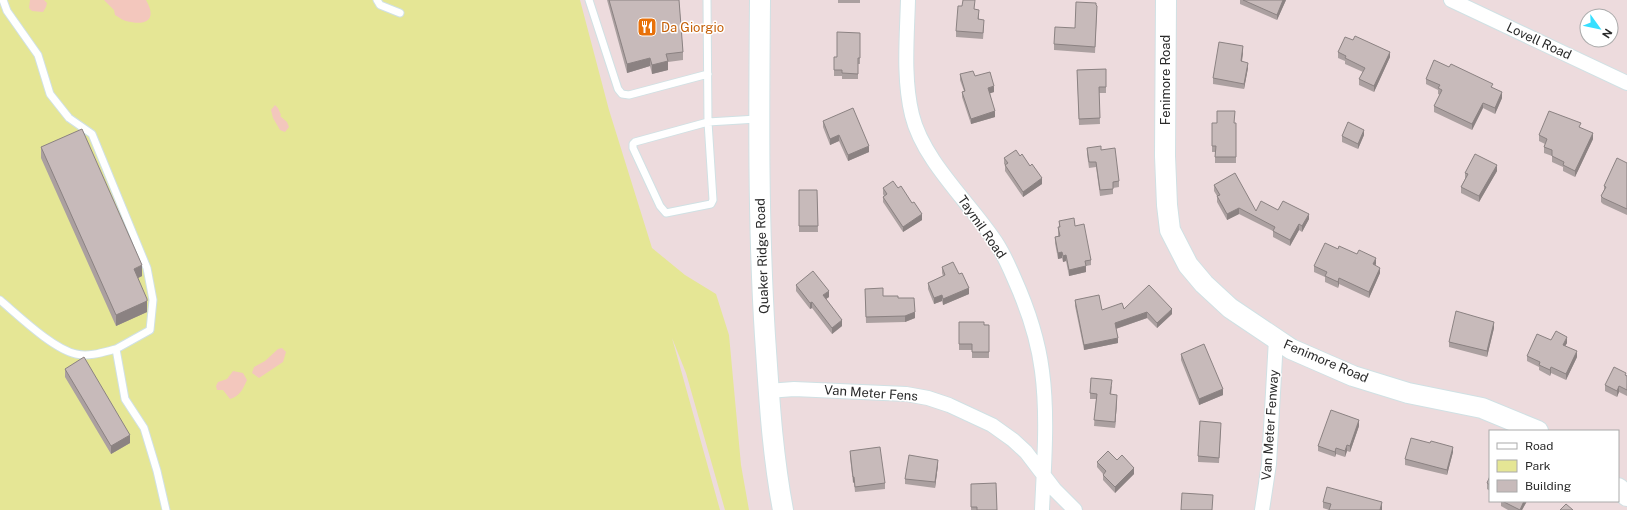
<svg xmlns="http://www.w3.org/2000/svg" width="1627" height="510" viewBox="0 0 1627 510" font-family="'Public Sans',sans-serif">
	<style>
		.green { fill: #e5e695 }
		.sand { fill: #f3c7bd }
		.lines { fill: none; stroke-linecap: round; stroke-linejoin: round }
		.lane-casing { stroke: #d0e1e4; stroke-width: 9 }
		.street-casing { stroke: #d0e1e4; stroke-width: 16 }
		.secondary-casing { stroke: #d0e1e4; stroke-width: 22 }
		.lane { stroke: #fff; stroke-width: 7 }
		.street { stroke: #fff; stroke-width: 14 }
		.secondary { stroke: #fff; stroke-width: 20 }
		.wall { fill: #aba0a0 }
		.shaded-wall { fill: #8b8282 }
		.building { fill: #c7baba; stroke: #8b8282 }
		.labels { text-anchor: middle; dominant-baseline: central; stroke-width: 3; stroke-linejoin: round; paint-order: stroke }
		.food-label { font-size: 13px; fill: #c56008; stroke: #fff; text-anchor: start }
		.street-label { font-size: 13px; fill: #2a2a2a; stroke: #fff }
	</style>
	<rect width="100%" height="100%" fill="#eddbdd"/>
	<!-- green -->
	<path class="green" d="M0,0H580L609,110L652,248L685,275L716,294L729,335L741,465L749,510H725L686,373L672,338L720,510H0Z"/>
	<!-- sand -->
	<path class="sand" d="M30,0H44L47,3L46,7L43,12L32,11L29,8Z
		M104,0H146C158,21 145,26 126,21C122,20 119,17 115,15L114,10Z
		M275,105L278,108L281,115L280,116L287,122L289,127L285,132L280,130L273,118L271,110Z
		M282,348L286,352L283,362L259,378L252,373L254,367L265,361L278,349Z
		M233,371L243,373L247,380C243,389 240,396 230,399L223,390H217L216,386L218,382L227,379Z"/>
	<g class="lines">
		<!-- lane casing -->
		<g class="lane-casing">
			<path id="lane" d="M3,0L7,11L38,55L50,94L69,118L92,134L147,268L153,300L150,330L116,349L125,399L144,428L157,471L166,510
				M377,0L380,5L400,13
				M589,0L618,89L622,94L629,95L708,74
				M707,0L708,122L713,200L711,204L666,213L660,206L633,148V144L635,142L708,122L757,119
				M0,300C19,316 53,349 76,354C90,357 104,352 116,349"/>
		</g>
		<!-- street casing -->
		<g class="street-casing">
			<path id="street" d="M908,0C907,37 903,78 912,115C923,160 967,200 993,238C1002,250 1008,264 1014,278C1027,307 1038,339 1042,371C1048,416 1044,464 1042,510
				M1451,0L1627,83
				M768,391L794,389L906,394L928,398L949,405L992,425L1013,440L1026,452L1055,490L1075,510
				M1262,510L1269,464L1276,339"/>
		</g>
		<!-- secondary casing -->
		<g class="secondary-casing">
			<path id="secondary" d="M760,0C759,112 758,224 765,336C769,394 772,452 783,510
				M1166,0L1165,156L1167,205L1170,230L1188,265L1204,284L1230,308L1291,349L1353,376L1408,393L1482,408L1538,431
				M1618,488L1627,496"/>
		</g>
		<!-- lane -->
		<use href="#lane" class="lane"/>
		<!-- street -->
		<use href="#street" class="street"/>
		<!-- secondary -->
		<use href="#secondary" class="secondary"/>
	</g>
	<!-- wall -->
	<path class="wall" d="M607,0H679L683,52V60L668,62V70L652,74L650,66L627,73Z
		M838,0H860V3H838Z
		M1240,0H1286L1277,20L1240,4Z
		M1096,5L1097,11L1095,53L1054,50V44L1075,28Z
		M975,9L979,15V19L984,26L983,39L956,37V31Z
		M860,33V64H858V79H842V76H834V57H837Z
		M1243,52L1242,62L1248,68L1244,89L1213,84V78Z
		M1338,52L1390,57L1374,92L1359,85V79L1363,72L1345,64V61L1338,58Z
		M1106,69V93H1099L1100,124L1079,125L1077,70Z
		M960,74L975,76L994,92L990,93L995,117L971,124L962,97V92L964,91L960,80Z
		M1426,79L1493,88L1502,98L1495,114L1483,108L1472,130L1434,112V106L1440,95L1438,94V90L1426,84Z
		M823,121L869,152L848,161L839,141L830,145L823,127Z
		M1212,123H1236V163H1215V152H1212Z
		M1581,128L1593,139L1575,177L1563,171V167L1552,162V156L1544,153V147L1545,144L1539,141V135Z
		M1364,135L1358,149L1342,142V136Z
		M41,147L142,276L138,278L147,310V312L116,326L41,158Z
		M1087,148L1101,150L1119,181V187L1113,188V194L1100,196L1096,167L1089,168L1087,154Z
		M1020,156L1030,166L1042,184L1023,197L1005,171V165L1004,164V158Z
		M1627,163V215L1603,204L1601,202V196L1604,190V186Z
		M1497,171L1479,202L1461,193V187L1465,179V173Z
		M1214,185L1256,211L1278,210L1309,219L1302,232L1299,230L1290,246L1273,237V231L1239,214L1227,220L1217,202V196L1214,191Z
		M883,188L922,220L903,232L883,202V197L884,196L883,194Z
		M799,190H817L818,232H799Z
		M1059,221L1075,226L1091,260V265L1086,266V272L1069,276L1066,261L1063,262L1062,258L1058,259L1055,243V237L1058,236V227H1059Z
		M1338,249L1376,264L1375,265L1380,273L1369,298L1339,284L1338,288L1325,282V277L1314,272V266Z
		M942,267L959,274L969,294L943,305L942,301L934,304L928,289V283L943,276L942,273Z
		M796,285L829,297L826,299L842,326L832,334L812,308L810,309L796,291Z
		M865,289L883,296L898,298L915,318L905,322L866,323Z
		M1075,300L1102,310L1124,309L1172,314L1157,328L1147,318L1116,329L1118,343L1084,350L1075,306Z
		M959,322L989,325V358H972V350H959Z
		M1494,328L1487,357L1449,347V342Z
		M1551,340L1567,343L1565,346L1577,357L1566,380L1551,373L1550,376L1539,370V367L1527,361V356Z
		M1181,354L1223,395L1199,405L1181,360Z
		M65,369L130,443L111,454L65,377Z
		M1626,375L1627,376V396L1619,392L1617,397L1605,391V385Z
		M1112,386L1111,395L1117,401L1115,428L1094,426L1096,399H1090V393Z
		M1359,426L1350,452L1347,451L1345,457L1336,454L1335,457L1318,451V446Z
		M1221,428L1219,463L1198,462V456Z
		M850,451L885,483V489L855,492L854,482L853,483L850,457Z
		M1453,452L1447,475L1405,465V459Z
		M1117,460L1134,474L1115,493L1103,480V474L1097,467V462Z
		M938,465L935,488L905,484V479Z
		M1490,476V491L1487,489V483Z
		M971,484L997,510H971Z
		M1501,501H1527L1522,510H1508L1501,506Z
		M1323,502L1382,508V510H1329L1323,508Z"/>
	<!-- shaded-wall -->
	<path class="shaded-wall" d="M1283,0H1286L1277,20V15Z
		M1243,46V52L1241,67V61Z
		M1390,52V57L1374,92V86Z
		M650,58V66L627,73V64Z
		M668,61V70L652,74V65Z
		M1248,63V68L1244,89V84Z
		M994,86V92L988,94V88Z
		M1502,92V98L1495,114V108Z
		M1483,103V108L1472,130V124Z
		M995,111V117L971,124V119Z
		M1364,130V135L1358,149V144Z
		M1593,133V139L1575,177V171Z
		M839,135V141L830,145V139Z
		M869,146V152L848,161V155Z
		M1497,165V171L1479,202V196Z
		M1042,178V184L1023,197V192Z
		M1239,208V214L1227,220V214Z
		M922,214V220L903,232V227Z
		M1309,214V219L1302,232V226Z
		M1299,224V230L1290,246V240Z
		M1062,252V258L1058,259V253Z
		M1066,255V261L1063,262V256Z
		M1376,258V264L1373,270V264Z
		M142,265V276L134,280V269Z
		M1086,266V272L1069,276V270Z
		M1380,268V273L1369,298V292Z
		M1339,278V284L1338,288V282Z
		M969,288V294L943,305V299Z
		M829,291V297L823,301V295Z
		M942,295V301L934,304V298Z
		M147,299V312L116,326V315Z
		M812,302V308L810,309V303Z
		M1172,309V314L1157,328V323Z
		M915,312V318L905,322V316Z
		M1147,312V318L1115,329V323Z
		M842,320V326L832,334V328Z
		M1494,322V328L1487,357V351Z
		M1567,337V343L1563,350V345Z
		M1118,338V343L1084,350V345Z
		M1577,351V357L1566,380V374Z
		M1551,367V373L1550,376V370Z
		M1619,386V392L1617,397V391Z
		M1223,389V395L1199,405V399Z
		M1117,395V401L1115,428V422Z
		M1359,420V426L1350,452V446Z
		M130,435V443L111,454V446Z
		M1347,445V451L1345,457V451Z
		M1453,447V452L1447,475V470Z
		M1336,448V454L1335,457V452Z
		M938,460V465L935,488V482Z
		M1134,468V474L1115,493V487Z
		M853,477H854V482L853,483Z
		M1524,501H1527L1522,510H1520Z
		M1382,502V510H1380Z"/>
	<!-- building -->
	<path class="building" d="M609,0H679L683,52L666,54L668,61L652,65L650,58L627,64Z
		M963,0H975L974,9L979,10L978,19L984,20L983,33L956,31L958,6H962Z
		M1243,0H1283L1277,15Z
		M1076,2L1096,3V5L1097,6L1095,47L1054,44L1055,27L1075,28Z
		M837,32L860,33V58H858V74L842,73V70H834V57H837Z
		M1355,36L1390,52L1374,86L1359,79L1365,68L1345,58L1346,56L1338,52L1345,37L1353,40Z
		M1219,42L1243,46L1241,61L1248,63L1244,84L1213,78Z
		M1434,60L1449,67L1451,64L1493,84L1491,87L1502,92L1495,108L1483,103L1472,124L1434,106L1442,90L1438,88L1440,85L1426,79Z
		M1106,69V87H1099L1100,118L1079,119L1077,70Z
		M973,71L975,76L990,72L994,86L988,88L995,111L971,119L962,92L965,91L960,74Z
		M853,108L869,146L848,155L839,135L830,139L823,121Z
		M1217,111H1235L1234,123H1236V157H1215L1216,146H1212V123H1217Z
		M1549,111L1581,123L1579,127L1593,133L1575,171L1563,165L1564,162L1552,156V150L1544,147L1547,139L1539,135Z
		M1348,122L1364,130L1358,144L1342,136Z
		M82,129L142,265L134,269L147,299V301L116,315L41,147Z
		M1101,146V150L1115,148L1119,181L1113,182V189L1100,190L1096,162H1089L1087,148Z
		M1016,150L1020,156L1022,154L1030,166L1032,164L1042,178L1023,192L1005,165L1008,163L1004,158Z
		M1475,154L1497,165L1479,196L1461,187L1468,174L1465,173Z
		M1617,158L1627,163V209L1603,198L1601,196L1606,187L1604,186Z
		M1235,173L1256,211L1261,201L1278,210L1283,201L1309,214L1302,226L1299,224L1290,240L1273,231L1275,227L1239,208L1227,214L1217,196L1220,195L1214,185Z
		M893,181L898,188L901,186L912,203L914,202L922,214L903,227L883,197L887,194L883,188Z
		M799,190H817L818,226H799Z
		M1074,218L1075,226L1084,224L1091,260L1085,261L1086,266L1069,270L1066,255L1063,256L1062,252L1058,253L1055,237L1060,236L1058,227H1060L1059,221Z
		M1325,243L1338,249L1339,246L1357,254L1359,250L1376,258L1373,264L1380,268L1369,292L1339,278L1338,282L1325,276L1327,272L1314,266Z
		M953,262L959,274L962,273L969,288L943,299L942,295L934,298L928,283L945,275L942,267Z
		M813,271L829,291L823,295L842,320L832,328L812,302L810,303L796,285Z
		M1149,285L1172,309L1157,323L1147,312L1115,323L1118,338L1084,345L1075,300L1099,295L1102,310L1122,303L1124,309Z
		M883,288V296H898V298H914L915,312L905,316L866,317L865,289Z
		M1456,311L1494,322L1487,351L1449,342Z
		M959,322H984V325H989V352H972V344H959Z
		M1556,331L1567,337L1563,345L1577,351L1566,374L1551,367L1550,370L1539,365L1540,362L1527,356L1537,334L1551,340Z
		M1204,344L1223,389L1199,399L1181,354Z
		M84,357L130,435L111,446L65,369Z
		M1614,367L1626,373L1625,375L1627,376V390L1619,386L1617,391L1605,385Z
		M1091,378L1112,380L1110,394L1117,395L1115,422L1094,420L1097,394L1090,393Z
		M1331,410L1359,420L1350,446L1347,445L1345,451L1336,448L1335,452L1318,446Z
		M1200,421L1221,423L1219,458L1198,456Z
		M1411,438L1430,443L1431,441L1453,447L1447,470L1405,459Z
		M880,447L885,483L855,487L854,477H853L850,451Z
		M1108,451L1117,460L1122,455L1134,468L1115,487L1103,475L1106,471L1097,462Z
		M909,455L938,460L935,482L905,479Z
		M1490,476V485L1487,483Z
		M996,483L997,510H977V507H971V484Z
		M1327,487L1382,502L1380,510H1329L1331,504L1323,502Z
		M1182,493L1213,495L1212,510H1181Z
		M1502,501H1524L1520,510Z
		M1566,504L1573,510H1560Z"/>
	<!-- icons -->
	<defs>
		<g id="restaurant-square" transform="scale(1)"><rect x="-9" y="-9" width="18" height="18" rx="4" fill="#e8710a" stroke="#fff"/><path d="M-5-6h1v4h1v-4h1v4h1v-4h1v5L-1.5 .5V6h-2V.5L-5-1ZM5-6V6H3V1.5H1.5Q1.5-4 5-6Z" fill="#fff"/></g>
	</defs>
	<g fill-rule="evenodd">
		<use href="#restaurant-square" x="647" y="27"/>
	</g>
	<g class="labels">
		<!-- food labels -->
		<g class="food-label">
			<text x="661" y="27">Da Giorgio</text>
		</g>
		<!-- street labels -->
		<g class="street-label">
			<text transform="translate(1539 41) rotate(25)">Lovell Road</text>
			<text transform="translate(1165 80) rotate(-90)">Fenimore Road</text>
			<text transform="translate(982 227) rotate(55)">Taymil Road</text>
			<text transform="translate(762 256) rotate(-92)">Quaker Ridge Road</text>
			<text transform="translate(1326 361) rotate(23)">Fenimore Road</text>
			<text transform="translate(871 393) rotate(4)">Van Meter Fens</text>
			<text transform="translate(1270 425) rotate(-86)">Van Meter Fenway</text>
		</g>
	</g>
	<!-- legend -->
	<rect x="1489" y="430" width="130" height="72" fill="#ffffff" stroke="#aaaaaa"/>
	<rect x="1497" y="443" width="20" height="6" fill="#ffffff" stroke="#aaaaaa"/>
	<text x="1525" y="450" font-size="12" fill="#2a2a2a">Road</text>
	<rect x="1497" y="460" width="20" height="12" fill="#e5e695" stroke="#aaaaaa"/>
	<text x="1525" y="470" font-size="12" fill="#2a2a2a">Park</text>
	<rect x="1497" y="480" width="20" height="12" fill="#c7baba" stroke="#aaaaaa"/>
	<text x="1525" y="490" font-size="12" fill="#2a2a2a">Building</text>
	<!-- north arrow -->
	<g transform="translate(1599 28) rotate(123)"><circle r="19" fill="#ffffff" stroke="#aaaaaa"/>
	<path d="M0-3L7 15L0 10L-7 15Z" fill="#36dfff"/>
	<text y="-6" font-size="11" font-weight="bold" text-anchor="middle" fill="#2a2a2a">N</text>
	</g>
</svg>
